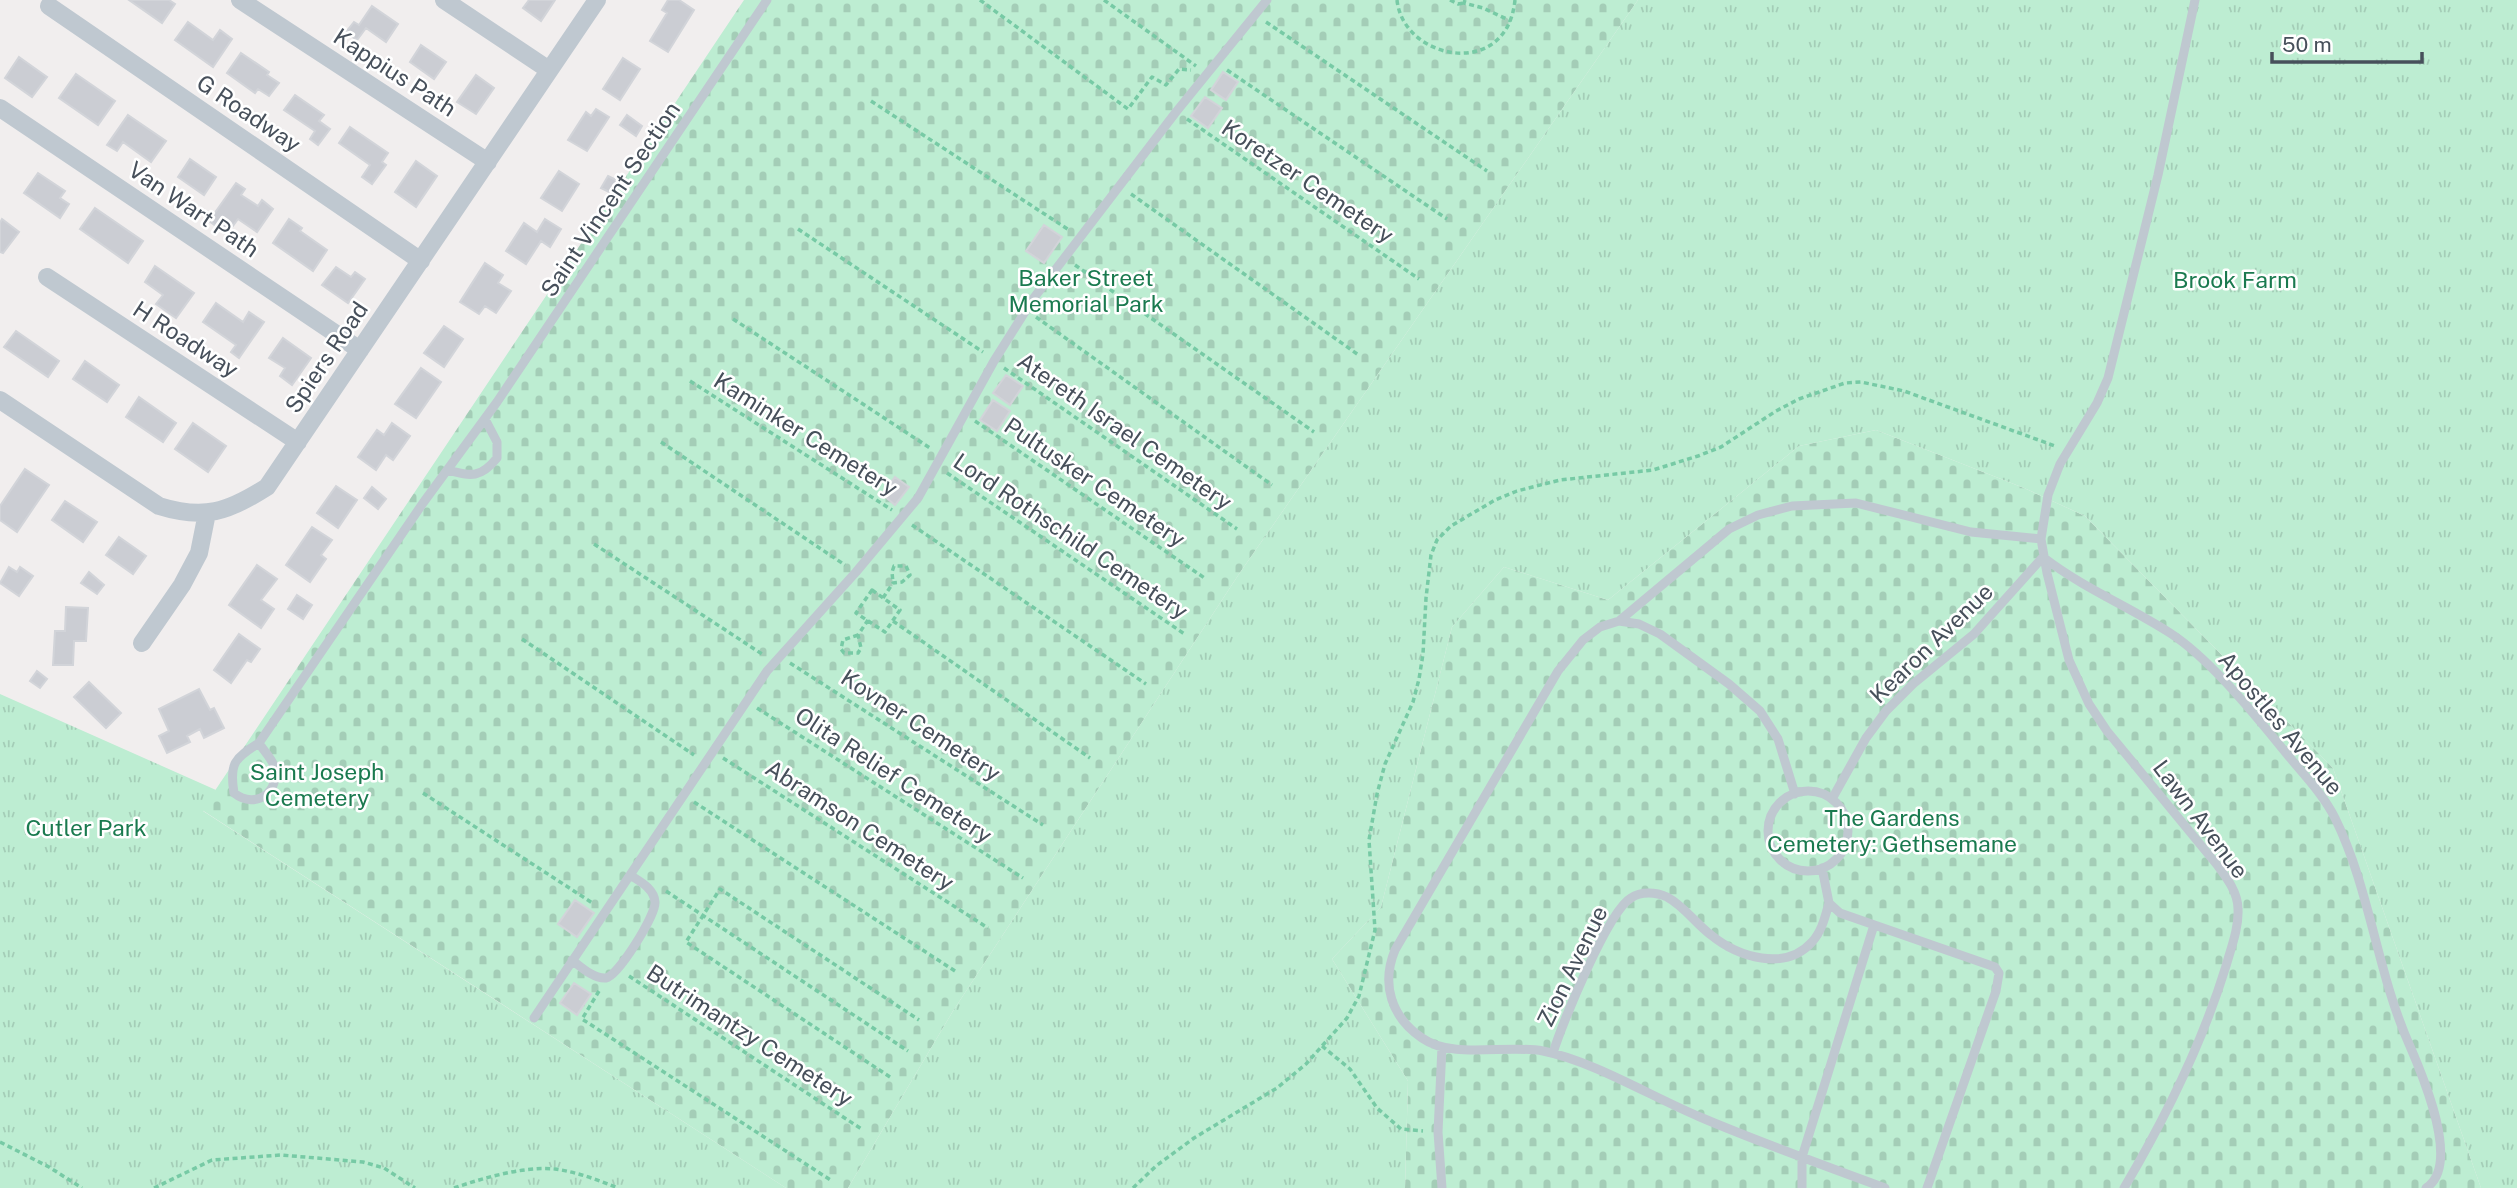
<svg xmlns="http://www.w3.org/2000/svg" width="2517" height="1188" viewBox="0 0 2517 1188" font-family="'Public Sans',sans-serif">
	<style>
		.cemetery { fill: url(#cemetery-stones) }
		.park { fill: url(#park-tufts) }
		.building { fill: #cbcdd3; stroke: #d2d4d9; stroke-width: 2 }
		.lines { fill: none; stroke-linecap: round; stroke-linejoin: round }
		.path { stroke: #77caa5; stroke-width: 3.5; stroke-dasharray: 5 3.5; stroke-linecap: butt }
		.lane { stroke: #bfc8d0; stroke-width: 9 }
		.street { stroke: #bfc8d0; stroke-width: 18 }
		.labels { text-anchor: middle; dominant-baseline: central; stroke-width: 5; stroke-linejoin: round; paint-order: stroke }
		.street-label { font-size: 23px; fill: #47505b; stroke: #fff }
		.park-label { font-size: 23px; fill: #1a7a4f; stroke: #fff }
	</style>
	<defs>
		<pattern id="cemetery-stones" width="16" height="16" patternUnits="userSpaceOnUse" patternTransform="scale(1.75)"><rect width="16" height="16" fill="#bdedd2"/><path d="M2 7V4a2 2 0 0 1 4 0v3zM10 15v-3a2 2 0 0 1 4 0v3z" fill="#a4cdb7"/></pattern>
		<pattern id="park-tufts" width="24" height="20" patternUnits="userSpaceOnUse" patternTransform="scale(1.75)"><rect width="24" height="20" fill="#bdedd2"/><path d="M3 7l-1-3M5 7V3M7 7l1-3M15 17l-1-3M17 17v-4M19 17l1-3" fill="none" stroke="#a4cdb7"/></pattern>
	</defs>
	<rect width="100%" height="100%" fill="#f1eeee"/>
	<!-- cemetery -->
	<path class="cemetery" d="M744,0H1638L1239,574L953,1011L848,1188H786L202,810Z
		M1876,430L2024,488L2085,516L2333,768L2481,1188H1405L1408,1081L1332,959L1381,907L1452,627L1504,567L1608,600L1799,446Z"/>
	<!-- park -->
	<path class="park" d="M1638,0H2517V1188H2481L2333,768L2085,516L2024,488L1876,430L1799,446L1608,600L1504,567L1452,627L1381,907L1332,959L1408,1081L1405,1188H848L953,1011L1239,574Z
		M0,694L216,790L203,811L786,1188H0Z"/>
	<!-- building -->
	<path class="building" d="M129,0H169L175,4L162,23Z
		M529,0H555L541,21L523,8Z
		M668,0H679L694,10L668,52L650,41L667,13L662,10Z
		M372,6L398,24L386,42L366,28L357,40L346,32L354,22L359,25Z
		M188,22L213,40L220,30L232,39L213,67L175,40Z
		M421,45L446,62L434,79L410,62Z
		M241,53L269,72L267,75L279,83L269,96L258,89L255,93L227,73Z
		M19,57L47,77L32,97L5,78Z
		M623,58L640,69L620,100L603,89Z
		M1223,72L1238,82L1226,100L1211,90Z
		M76,74L115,101L98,125L59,98Z
		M476,75L494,88L476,114L457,102Z
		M295,95L324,115L319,121L330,129L318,145L310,139L315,131L284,110Z
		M1205,97L1222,108L1208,128L1191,116Z
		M596,109L609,117L587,151L568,140L586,112L591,116Z
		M128,115L166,141L151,162L123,142L117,151L107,145Z
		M627,115L642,126L636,136L620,125Z
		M350,127L388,153L382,162L386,165L372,184L362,177L370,165L339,143Z
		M190,159L216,177L204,195L178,177Z
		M416,161L437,176L416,207L395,192Z
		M559,171L579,184L562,211L541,198Z
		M38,173L65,191L60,198L69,204L60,218L24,193Z
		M608,176L618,181L611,193L601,188Z
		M236,183L245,189L241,195L258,206L262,200L273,209L257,232L238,219L227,234L209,221Z
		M95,208L143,241L128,263L80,229Z
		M2,219L19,232L3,253L0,252V223Z
		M289,219L302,228L300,231L327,250L313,271L273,243Z
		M545,219L561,229L550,247L541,241L526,264L506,251L524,223L537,232Z
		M1044,225L1062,237L1044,263L1026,251Z
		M485,263L503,275L498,283L511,291L496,313L485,306L479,314L460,302Z
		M155,266L194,293L176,318L156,304L163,295L145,282Z
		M336,267L351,277L355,272L365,279L348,303L322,285Z
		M216,303L243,322L249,312L264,322L239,358L231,352L236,345L203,322Z
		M444,326L463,339L444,367L424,353Z
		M16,331L59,361L48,377L4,347Z
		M283,338L311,358L292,385L280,376L285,368L269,358Z
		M85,361L119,385L107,402L73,379Z
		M421,368L441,382L416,418L395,404Z
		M1006,375L1023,386L1010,405L993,393Z
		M139,397L176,423L163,442L126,417Z
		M993,400L1010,411L997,431L980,420Z
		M193,423L226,446L208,472L175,449Z
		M392,423L410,436L393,460L386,455L376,470L358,457L377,430L384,435Z
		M25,469L49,485L17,532L0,520V506Z
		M895,477L909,487L895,505L882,494Z
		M336,486L357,500L338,528L317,513Z
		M372,487L386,499L378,509L364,498Z
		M65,501L97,522L83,542L52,520Z
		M312,527L332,540L321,555L326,559L310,582L286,565Z
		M119,537L146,556L133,574L106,555Z
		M257,565L277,579L261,600L274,609L261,628L229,605Z
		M9,567L17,572L20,567L33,576L19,596L0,583Z
		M89,572L104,585L97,594L81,583Z
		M297,595L312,605L303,619L288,609Z
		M66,607L88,608L86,641H74L73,665H53L55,631H65Z
		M239,634L260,649L251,662L247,660L231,683L214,670Z
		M37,671L47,679L40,688L30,681Z
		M89,682L121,713L106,728L74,697Z
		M199,689L210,710L214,708L224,728L204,738L200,729L187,736L190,742L167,753L159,736L169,731L159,709Z
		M575,900L594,913L577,937L558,924Z
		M574,983L591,994L577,1015L560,1003Z"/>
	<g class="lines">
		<!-- path -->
		<path class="path" d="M980,0L1128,109L1152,77L1166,85L1179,69L1191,70
			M1104,0L1196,66
			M1397,0C1403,60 1507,81 1515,0
			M1450,0L1458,4L1464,3
			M1465,0L1464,3L1483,8L1511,21
			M1266,22L1487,171
			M1227,70L1447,219
			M871,101L1069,230
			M1187,119L1419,279
			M1131,194L1360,356
			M798,229L983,352
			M1075,265L1314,432
			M1036,317L1272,485
			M733,319L930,448
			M1004,368L1237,529
			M690,381L892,510
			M975,421L1206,579
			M661,442L845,565
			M947,473L1186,635
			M912,525L1146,684
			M594,544L762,654
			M872,590L900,610L885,632L856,613Z
			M883,598L893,583L902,582L910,575L906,566H894L892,572L893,583
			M893,621L1090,758
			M858,635L843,640L841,649L844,653H858L861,648L858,635L868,620
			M522,639L694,755
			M790,663L1043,825
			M757,708L1023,878
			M723,758L988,928
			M423,793L594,904
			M694,802L955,971
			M666,891L908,1051
			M629,976L863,1130
			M599,991L582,1019L832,1181
			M1322,1046L1350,1069L1377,1108L1401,1129L1423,1131
			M890,1077L686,942L720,889L919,1020
			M0,1142L49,1167L82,1188
			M154,1188L212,1160L281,1155L363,1162L384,1168L415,1188
			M454,1188C483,1178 524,1166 555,1169C577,1172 598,1180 618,1188
			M1133,1188L1156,1166L1194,1138L1277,1088L1306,1064L1347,1018L1359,996L1375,930L1369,840L1377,794L1385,764L1413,702L1419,679L1423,654L1426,598L1431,555L1437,540L1451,526L1495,500L1517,491L1560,480L1653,470L1698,456L1721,447L1776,411L1799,399L1845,383L1861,382L1904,391L2055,446"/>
		<!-- lane -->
		<path class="lane" d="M447,470C471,476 480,479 497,458V442L485,419
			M2043,557C2083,588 2128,606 2170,633C2212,660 2258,719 2291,759C2307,778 2324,796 2335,818C2370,889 2377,972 2409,1044C2422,1074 2462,1165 2426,1188
			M1619,621L1639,624L1660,634L1729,684L1760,711L1778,739L1795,794
			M259,743L423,503L497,402L767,0
			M259,743C263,750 272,759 274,766C281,790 257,811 234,793C229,763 235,758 259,743Z
			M1768 831a40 40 0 1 1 80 0a40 40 0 1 1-80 0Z
			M1832,799L1866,738L1886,711L1913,684L1974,634L2043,557
			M1822,868L1829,903L1840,913L1995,967L1999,973L1996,991L1927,1188
			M572,960C581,967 594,979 606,978C618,976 656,915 655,902C654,888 639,881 630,875
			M534,1018L767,671L856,572L918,498L994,361L1033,299L1176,112L1267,0
			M1442,1047L1438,1132L1442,1188
			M1553,1053C1562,1024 1608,911 1631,898C1641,891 1656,892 1667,897C1684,906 1696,924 1711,935C1738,957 1785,972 1812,942C1822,931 1825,917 1829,903
			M1802,1188V1157L1874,925
			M1885,1188C1823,1165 1761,1143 1700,1117C1652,1097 1593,1061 1543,1051C1506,1044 1453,1060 1422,1038C1391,1017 1381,984 1395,950L1558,671L1583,640L1600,627L1619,621L1729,529L1758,515L1792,506L1856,503L1971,532L2041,539
			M2124,1188C2166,1117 2202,1044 2226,966C2231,948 2239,928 2238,909C2238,893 2227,878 2218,866L2107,731L2089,704L2069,660L2047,573L2041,539L2048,495L2060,464L2097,403L2108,378L2158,175L2195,0"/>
		<!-- street -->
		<path class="street" d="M240,0L488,162
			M444,0L549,70
			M49,6L421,261
			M0,108L360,350
			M47,277L298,442
			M0,400L159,506C204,520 228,512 267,487L597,0
			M142,643L182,585L199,553L207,513"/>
	</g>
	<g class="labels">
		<!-- street labels -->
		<g class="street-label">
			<text transform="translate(395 72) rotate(33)">Kappius Path</text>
			<text transform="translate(249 113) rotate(34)">G Roadway</text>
			<text transform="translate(1308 181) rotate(34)">Koretzer Cemetery</text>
			<text transform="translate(610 199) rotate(-56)">Saint Vincent Section</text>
			<text transform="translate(194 209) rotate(34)">Van Wart Path</text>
			<text transform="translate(186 339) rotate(33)">H Roadway</text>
			<text transform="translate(326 357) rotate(-56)">Spiers Road</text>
			<text transform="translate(1125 431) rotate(35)">Atereth Israel Cemetery</text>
			<text transform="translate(806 434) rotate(32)">Kaminker Cemetery</text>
			<text transform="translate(1095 482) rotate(34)">Pultusker Cemetery</text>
			<text transform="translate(1071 536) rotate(34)">Lord Rothschild Cemetery</text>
			<text transform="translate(1931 643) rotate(-44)">Kearon Avenue</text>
			<text transform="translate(2281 723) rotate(50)">Apostles Avenue</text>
			<text transform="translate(921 725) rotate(33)">Kovner Cemetery</text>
			<text transform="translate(894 775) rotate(33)">Olita Relief Cemetery</text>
			<text transform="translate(2201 819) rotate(53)">Lawn Avenue</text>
			<text transform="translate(860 825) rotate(33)">Abramson Cemetery</text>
			<text transform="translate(1572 966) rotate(-64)">Zion Avenue</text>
			<text transform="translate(750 1035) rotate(33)">Butrimantzy Cemetery</text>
		</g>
		<!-- park labels -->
		<g class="park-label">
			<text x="1086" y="277">Baker Street<tspan x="1086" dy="26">Memorial Park</tspan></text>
			<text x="2235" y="279">Brook Farm</text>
			<text x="317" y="771">Saint Joseph<tspan x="317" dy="26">Cemetery</tspan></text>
			<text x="1892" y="817">The Gardens<tspan x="1892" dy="26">Cemetery: Gethsemane</tspan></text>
			<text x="86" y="827">Cutler Park</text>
		</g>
	</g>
	<!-- scale -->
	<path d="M2272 52v10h150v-10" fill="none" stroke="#47505b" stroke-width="3.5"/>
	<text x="2282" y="52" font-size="21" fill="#47505b" stroke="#ffffff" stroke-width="5" paint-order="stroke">50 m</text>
</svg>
